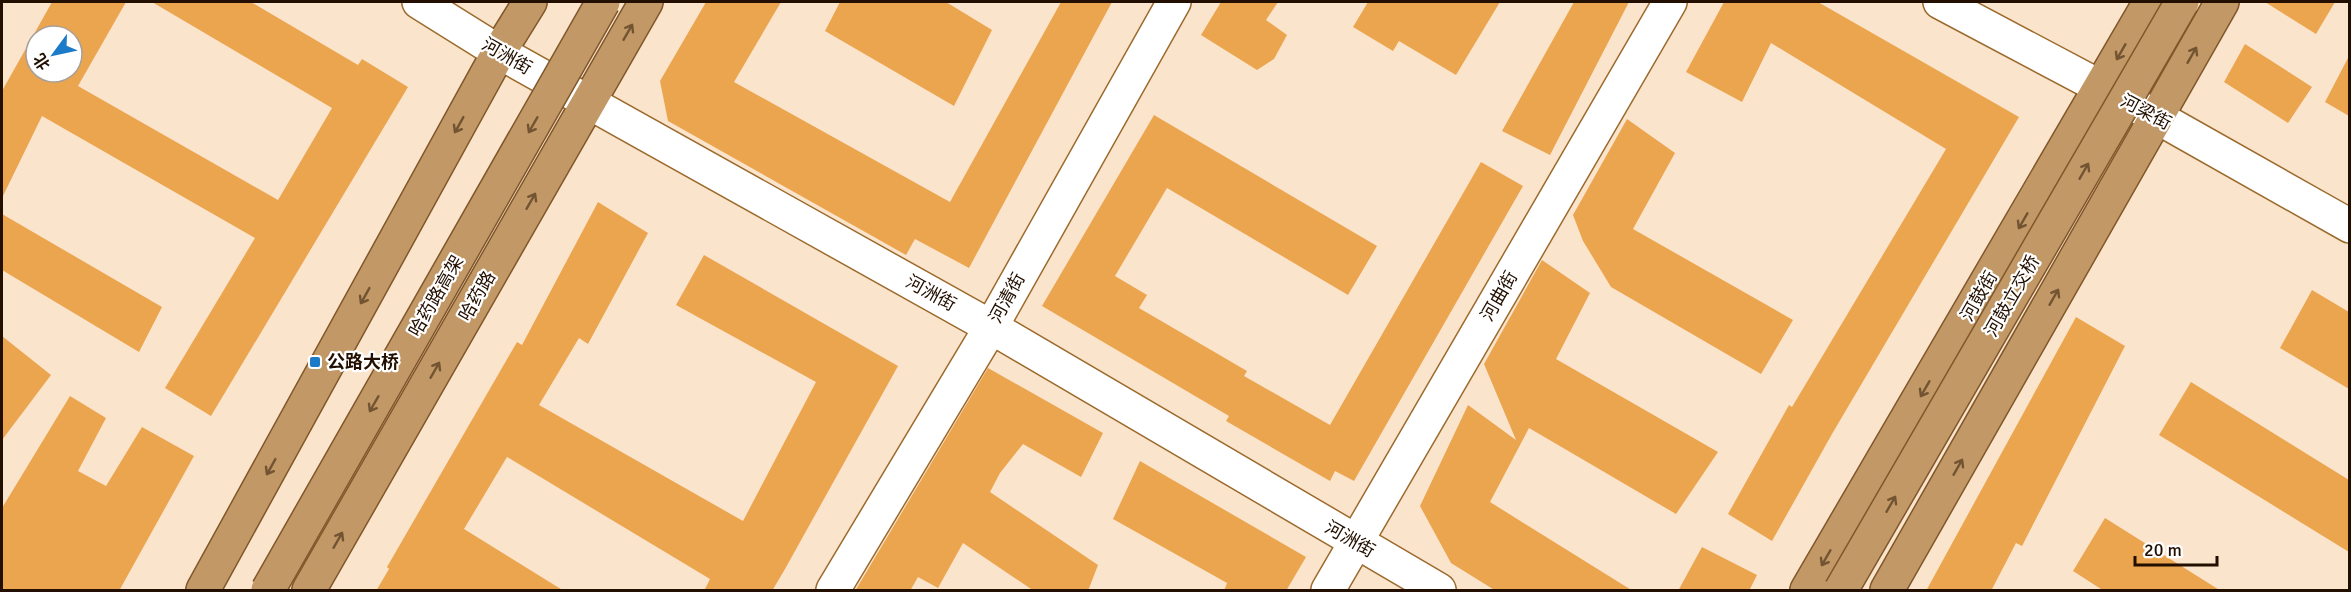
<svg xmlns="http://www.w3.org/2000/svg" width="2351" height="592" viewBox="0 0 2351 592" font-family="Signika,'Noto Sans SC',sans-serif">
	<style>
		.building { fill: #eca54f; fill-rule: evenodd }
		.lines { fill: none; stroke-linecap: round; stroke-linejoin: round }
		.tertiary-casing { stroke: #9c6a2c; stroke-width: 36 }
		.secondary-casing { stroke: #9c6a2c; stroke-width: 36 }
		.trunk-casing { stroke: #80572a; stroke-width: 36 }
		.tertiary { stroke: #fff; stroke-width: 33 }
		.secondary { stroke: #fff; stroke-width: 33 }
		.trunk { stroke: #c29866; stroke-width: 33 }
		.trunk-bridge-casing { stroke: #80572a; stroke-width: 36; stroke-linecap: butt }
		.trunk-bridge { stroke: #c29866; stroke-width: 33 }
		.oneway { stroke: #725433 }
		.poi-dot { fill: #1c7bc8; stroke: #fff; stroke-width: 2 }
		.labels { text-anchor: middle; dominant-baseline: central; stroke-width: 4.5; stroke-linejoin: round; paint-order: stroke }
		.street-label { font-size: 18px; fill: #220f00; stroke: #fff }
		.poi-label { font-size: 18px; font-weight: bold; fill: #220f00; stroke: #fff; text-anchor: start }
	</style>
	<rect width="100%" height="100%" fill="#fbe4cc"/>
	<!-- building -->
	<path class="building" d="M52,2H126L78,86L278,200L332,108L152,2H251L358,65L362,59L408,87L211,416L165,388L255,238L42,116L2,198V91ZM36,36H72V72H36Z
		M706,2H781L734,82L950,202L1061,2H1112L969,268L915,239L906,255L668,121L660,81Z
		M840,2H946L992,30L954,106L825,31Z
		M1221,2H1278L1266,20L1287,35L1274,59L1257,70L1201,35Z
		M1368,2H1500L1456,75L1399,41L1393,51L1353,27Z
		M1574,2H1629L1550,155L1502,131Z
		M1724,2H1818L2019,117L1832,434L1772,541L1728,514L1789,405L1792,407L1946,149L1771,43L1742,102L1686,72Z
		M2265,2H2335L2316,34Z
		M2245,44L2312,87L2288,123L2224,82Z
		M2349,56V116L2325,102Z
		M1154,115L1377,246L1348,295L1167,188L1115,276L1147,295L1139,308L1247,371L1244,376L1330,425L1481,162L1523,186L1354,481L1335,471L1330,481L1226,421L1229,416L1042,306Z
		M1627,119L1675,153L1633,229L1793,320L1761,374L1611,287L1583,241L1573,215Z
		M598,202L648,233L588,344L579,338L539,405L743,521L816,382L676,305L704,255L898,366L785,569L772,591H704L710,579L507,457L464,529L564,591H376L389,569L387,567L517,342L522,345Z
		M2,214L162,307L139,352L2,270Z
		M1542,260L1590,293L1556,359L1718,452L1676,514L1529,428L1490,502L1633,591H1496L1451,563L1420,506L1468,405L1516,440L1484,364Z
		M2312,290L2349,312V389L2280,348Z
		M2076,317L2125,346L2022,546L2016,543L1991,591H1926Z
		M2,336L51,375L2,440Z
		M988,368L1103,433L1081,477L1023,444L1000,473L990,492L1098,565L1088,591H1034L963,543L938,588L918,577L910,591H855Z
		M2191,382L2349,480V552L2159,435Z
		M70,396L106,418L78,471L106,486L142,427L194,456L119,591H2V508Z
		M1140,461L1306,557L1286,591H1224L1227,583L1113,519Z
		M2105,518L2221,591H2104L2073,571Z
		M1702,547L1757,575L1749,591H1678Z"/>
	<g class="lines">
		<!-- tertiary casing -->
		<g class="tertiary-casing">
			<path id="tertiary" d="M1940,2L2157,117L2350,226
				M833,590L991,327L1174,2
				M1328,590L1670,2"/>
		</g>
		<!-- secondary casing -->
		<g class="secondary-casing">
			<path id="secondary" d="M419,2L499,52L991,327L1439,590"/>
		</g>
		<!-- trunk casing -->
		<g class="trunk-casing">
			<path id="trunk" d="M203,590L499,52L530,2
				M309,590L646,2
				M1807,590L2150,2
				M1887,590L2222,2"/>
		</g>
		<!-- tertiary -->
		<use href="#tertiary" class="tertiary"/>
		<!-- secondary -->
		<use href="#secondary" class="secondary"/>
		<!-- trunk -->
		<use href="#trunk" class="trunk"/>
		<!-- trunk-bridge casing -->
		<g class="trunk-bridge-casing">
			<path id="trunk-bridge" d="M268,590L603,2
				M1841,590L2182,2"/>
		</g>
		<!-- trunk-bridge -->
		<use href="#trunk-bridge" class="trunk-bridge"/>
	</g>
	<!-- one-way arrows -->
	<defs><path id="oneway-shaft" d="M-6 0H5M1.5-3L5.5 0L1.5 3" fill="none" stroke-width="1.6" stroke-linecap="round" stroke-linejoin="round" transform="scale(1.5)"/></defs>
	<g class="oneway">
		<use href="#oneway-shaft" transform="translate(628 32) rotate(-60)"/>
		<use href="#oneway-shaft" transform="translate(2121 52) rotate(120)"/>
		<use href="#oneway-shaft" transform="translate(2192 55) rotate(-60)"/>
		<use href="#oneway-shaft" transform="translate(459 125) rotate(119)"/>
		<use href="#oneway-shaft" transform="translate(533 125) rotate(120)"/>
		<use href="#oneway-shaft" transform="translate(2084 171) rotate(-60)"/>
		<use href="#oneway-shaft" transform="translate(531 201) rotate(-60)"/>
		<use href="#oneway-shaft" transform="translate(2023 221) rotate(120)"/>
		<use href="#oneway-shaft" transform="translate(365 296) rotate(119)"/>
		<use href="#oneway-shaft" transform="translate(2054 297) rotate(-60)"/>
		<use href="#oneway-shaft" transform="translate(435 370) rotate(-60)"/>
		<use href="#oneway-shaft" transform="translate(1925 389) rotate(120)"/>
		<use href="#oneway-shaft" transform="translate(374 404) rotate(120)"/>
		<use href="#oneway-shaft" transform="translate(271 467) rotate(119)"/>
		<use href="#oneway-shaft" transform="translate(1958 467) rotate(-60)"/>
		<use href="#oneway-shaft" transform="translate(1891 504) rotate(-60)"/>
		<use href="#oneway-shaft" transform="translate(338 540) rotate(-60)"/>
		<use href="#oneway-shaft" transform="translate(1826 558) rotate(120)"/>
	</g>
	<!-- markers -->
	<rect class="poi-dot" x="309" y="356" width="12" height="12" rx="3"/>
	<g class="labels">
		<!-- street labels -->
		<g class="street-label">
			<text transform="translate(507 56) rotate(30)">河洲街</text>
			<text transform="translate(2146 112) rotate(28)">河梁街</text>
			<text transform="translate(931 293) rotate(29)">河洲街</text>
			<text transform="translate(436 296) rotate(-60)">哈药路高架</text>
			<text transform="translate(477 296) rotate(-60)">哈药路</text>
			<text transform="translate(1499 296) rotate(-60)">河曲街</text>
			<text transform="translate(1979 296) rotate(-60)">河鼓街</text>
			<text transform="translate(2012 296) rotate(-60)">河鼓立交桥</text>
			<text transform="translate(1007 298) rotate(-61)">河清街</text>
			<text transform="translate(1350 539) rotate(30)">河洲街</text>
		</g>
		<!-- poi labels -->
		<g class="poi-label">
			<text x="327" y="362">公路大桥</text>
		</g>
	</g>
	<!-- border -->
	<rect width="2351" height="592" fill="none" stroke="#220f00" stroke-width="6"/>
	<!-- north arrow -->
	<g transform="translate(54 54) rotate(237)"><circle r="28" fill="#ffffff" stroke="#a79f99" stroke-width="1.5"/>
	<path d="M0-4.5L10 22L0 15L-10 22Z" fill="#1c7bc8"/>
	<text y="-9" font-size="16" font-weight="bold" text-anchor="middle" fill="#220f00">北</text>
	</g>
	<!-- scale -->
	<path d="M2135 556v9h82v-9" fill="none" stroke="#220f00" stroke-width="3"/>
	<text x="2144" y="556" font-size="18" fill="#220f00" stroke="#ffffff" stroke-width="4.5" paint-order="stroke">20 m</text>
</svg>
